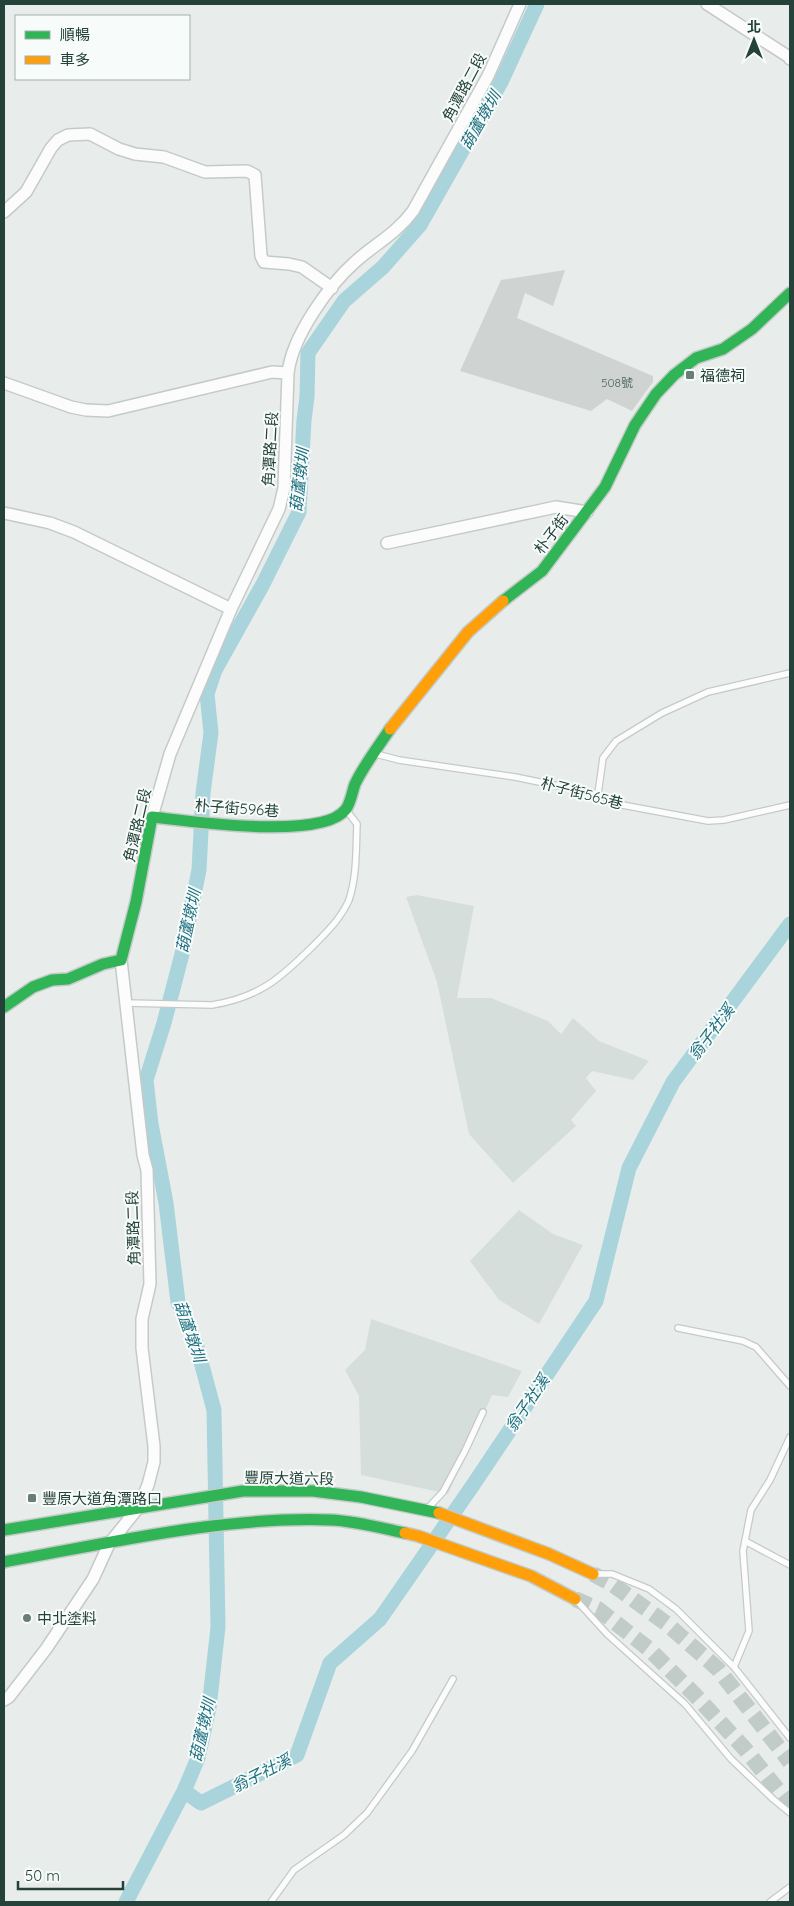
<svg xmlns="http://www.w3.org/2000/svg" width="794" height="1906" viewBox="0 0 794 1906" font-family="Quicksand,'Noto Sans TC',sans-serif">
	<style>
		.built { fill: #d6dedb }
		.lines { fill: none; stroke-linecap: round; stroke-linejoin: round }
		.canal { stroke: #a9d4db; stroke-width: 15 }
		.building { fill: #cfd4d2 }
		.secondary-tunnel { stroke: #c1cbc8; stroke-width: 16; stroke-dasharray: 16 8; stroke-linecap: butt }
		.lane-casing { stroke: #c5cac8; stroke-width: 8 }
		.street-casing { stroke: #c5cac8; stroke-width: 14 }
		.fast-casing { stroke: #c3cbc8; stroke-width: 14 }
		.slow-casing { stroke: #c3cbc8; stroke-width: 14 }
		.lane { stroke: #fcfcfc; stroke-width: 5.5 }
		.street { stroke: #fcfcfc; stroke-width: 11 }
		.fast { stroke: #30b455; stroke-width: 11 }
		.slow { stroke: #ff9f0a; stroke-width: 11 }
		.poi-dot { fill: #697e78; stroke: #f7fbf9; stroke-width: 2 }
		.labels { text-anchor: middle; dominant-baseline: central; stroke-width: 4; stroke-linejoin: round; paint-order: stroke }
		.number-label { font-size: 12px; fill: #506761 }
		.street-label { font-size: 15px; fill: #24423a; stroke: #f7fbf9 }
		.poi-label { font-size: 15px; fill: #24423a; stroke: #f7fbf9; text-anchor: start }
		.water-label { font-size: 16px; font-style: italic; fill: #1c6f80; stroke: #f7fbf9 }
	</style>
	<rect width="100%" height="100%" fill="#e8edeb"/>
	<!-- built -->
	<path class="built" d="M417,895L474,906L457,998H491L548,1021L561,1034L573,1018L599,1041L649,1061L633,1080L592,1071L586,1078L596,1091L571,1120L576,1126L513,1183L469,1134L437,982L406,897Z
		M519,1210L553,1234L583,1245L539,1324L499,1300L470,1261Z
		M371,1319L522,1371L508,1397L492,1395L448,1494L361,1475L359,1396L345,1370L365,1350Z"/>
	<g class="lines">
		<!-- canal -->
		<path class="canal" d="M184,1791L201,1803L297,1755L330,1663L380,1619L473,1485L596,1301L629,1168L673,1082L790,924
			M126,1902L184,1791L198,1758L209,1708L218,1627L214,1410L196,1343L178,1302L166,1203L151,1124L146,1080L164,1023L182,954L199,870L203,793L211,733L207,694L215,670L263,584L299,512L304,420L307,397L308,353L344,301L383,267L420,225L501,82L537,4"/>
	</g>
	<!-- building -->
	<path class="building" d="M565,270L553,306L525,293L517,318L653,376V382L632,411L607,399L591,411L460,371L501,280Z"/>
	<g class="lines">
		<!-- secondary-tunnel -->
		<path class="secondary-tunnel" d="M593,1574L612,1584L667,1624L718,1669L790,1762
			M575,1599L598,1609L649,1649L694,1694L745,1749L790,1805"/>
		<!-- lane casing -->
		<g class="lane-casing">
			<path id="lane" d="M376,754L399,760L515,777L598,794L617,804L708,821L724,820L790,805
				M598,794L603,758L616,741L662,713L708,692L790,673
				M126,1003L212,1005C260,997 281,978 314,945C328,931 341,918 349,900C357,876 356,848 357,824L347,811
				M678,1328L743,1341L756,1347L790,1386
				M427,1509L443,1492L465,1451L483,1412
				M745,1541L790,1565
				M595,1574H612L649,1589L676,1609L734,1667L790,1738
				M577,1601L607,1634L685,1704L731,1759L773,1799L790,1813
				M734,1667L749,1631L743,1551L751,1510L770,1480L790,1437
				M271,1902L294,1870L344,1835L367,1813L412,1751L453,1679
				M770,1902L790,1887"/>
		</g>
		<!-- street casing -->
		<g class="street-casing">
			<path id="street" d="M707,4L789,57L790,59
				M4,212L26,192L51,148L58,140L68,135L90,134L119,149L135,154L164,157L205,172L247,171L255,175L261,256L264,262L289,264L302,267L332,288
				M4,383L71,407L86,410L108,411L272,372L288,373
				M4,513L50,523L74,532L231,609
				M387,543L556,507L587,512
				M152,817L170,754L231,609L279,509L284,488L288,373C292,337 328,286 355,262C375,244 396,234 413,211L488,76L520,4
				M4,1700L9,1697L46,1649L93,1579L109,1544L138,1508L148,1485L154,1462V1446L142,1348V1319L150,1284L147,1170L143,1155L121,960"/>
		</g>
		<!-- fast casing -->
		<g class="fast-casing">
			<path id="fast" d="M503,601L542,571L605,487L635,425L656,394L674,375L696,358L723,349L752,329L790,293
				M4,1007L33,987L52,980L68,979L103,964L121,960L136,902L152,817C189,821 323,841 346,809C351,802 352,792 355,784C364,765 378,747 390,729
				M4,1530L243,1491H313L361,1497L439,1513
				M4,1562C110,1543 222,1516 331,1520C356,1521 381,1528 405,1533"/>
		</g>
		<!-- slow casing -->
		<g class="slow-casing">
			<path id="slow" d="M390,729L468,632L503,601
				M439,1513L549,1554L593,1574
				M405,1533L418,1536L531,1576L575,1599"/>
		</g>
		<!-- lane -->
		<use href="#lane" class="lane"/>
		<!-- street -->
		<use href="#street" class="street"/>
		<!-- fast -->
		<use href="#fast" class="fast"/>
		<!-- slow -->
		<use href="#slow" class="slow"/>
	</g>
	<!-- markers -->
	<g class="poi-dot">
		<rect x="685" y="370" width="10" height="10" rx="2.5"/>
		<rect x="27" y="1493" width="10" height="10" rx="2.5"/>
		<circle cx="27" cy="1618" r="5"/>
	</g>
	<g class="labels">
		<!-- number labels -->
		<g class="number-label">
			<text x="617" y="382">508號</text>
		</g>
		<!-- street labels -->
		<g class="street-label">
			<text transform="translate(464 87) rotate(-62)">角潭路二段</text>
			<text transform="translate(270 449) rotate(-87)">角潭路二段</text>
			<text transform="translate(551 534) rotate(-53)">朴子街</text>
			<text transform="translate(582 793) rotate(15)">朴子街565巷</text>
			<text transform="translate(237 808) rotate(4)">朴子街596巷</text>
			<text transform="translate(137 825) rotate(-77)">角潭路二段</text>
			<text transform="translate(133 1228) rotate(-92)">角潭路二段</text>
			<text transform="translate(289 1478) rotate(1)">豐原大道六段</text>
		</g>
		<!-- poi labels -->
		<g class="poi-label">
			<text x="700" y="375">福德祠</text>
			<text x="42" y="1498">豐原大道角潭路口</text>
			<text x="37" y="1618">中北塗料</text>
		</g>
		<!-- water labels -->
		<g class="water-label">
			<text transform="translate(480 120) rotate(-60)">葫蘆墩圳</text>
			<text transform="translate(299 480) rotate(-84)">葫蘆墩圳</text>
			<text transform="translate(188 921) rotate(-78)">葫蘆墩圳</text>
			<text transform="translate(711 1032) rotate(-53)">翁子社溪</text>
			<text transform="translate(190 1331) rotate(71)">葫蘆墩圳</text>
			<text transform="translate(527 1403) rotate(-56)">翁子社溪</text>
			<text transform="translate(202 1730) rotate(-77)">葫蘆墩圳</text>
			<text transform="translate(261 1773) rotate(-27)">翁子社溪</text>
		</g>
	</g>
	<!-- border -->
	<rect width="794" height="1906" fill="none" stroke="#24423a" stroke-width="10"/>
	<!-- legend -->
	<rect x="15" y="15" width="175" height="65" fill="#f7fbf9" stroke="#a3b1ad"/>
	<rect x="25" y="31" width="25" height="8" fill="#30b455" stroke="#a3b1ad"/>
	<text x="60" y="40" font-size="15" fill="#24423a">順暢</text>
	<rect x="25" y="56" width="25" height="8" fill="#ff9f0a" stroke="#a3b1ad"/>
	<text x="60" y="65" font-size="15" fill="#24423a">車多</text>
	<!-- north arrow -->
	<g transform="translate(754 40)" stroke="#f7fbf9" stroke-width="4" paint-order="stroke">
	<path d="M0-4L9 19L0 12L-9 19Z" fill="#24423a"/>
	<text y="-8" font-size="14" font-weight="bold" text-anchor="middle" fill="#24423a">北</text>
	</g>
	<!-- scale -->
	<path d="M18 1881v8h105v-8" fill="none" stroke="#24423a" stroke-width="2.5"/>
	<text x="25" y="1881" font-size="15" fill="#24423a" stroke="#f7fbf9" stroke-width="4" paint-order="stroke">50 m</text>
</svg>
